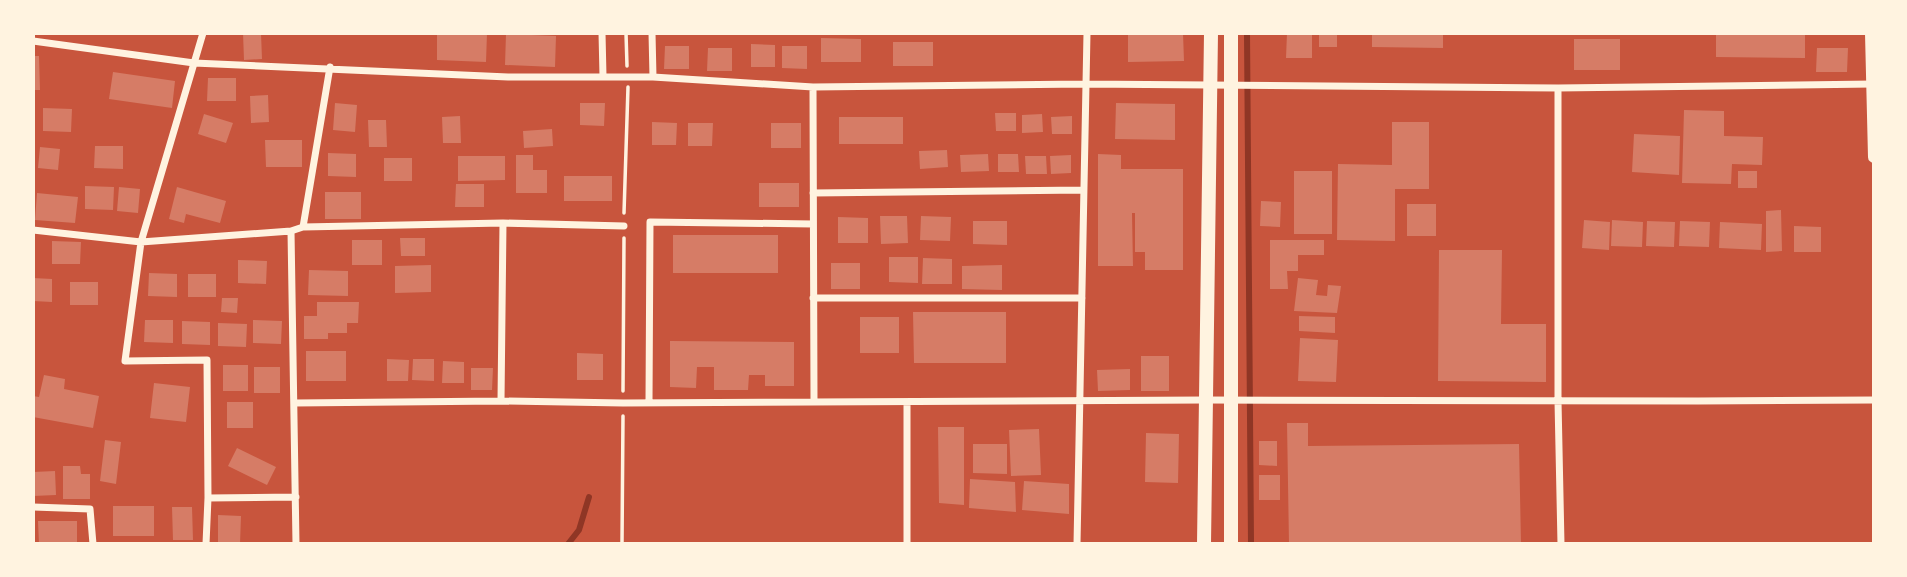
<svg xmlns="http://www.w3.org/2000/svg" width="1907" height="577" viewBox="0 0 1907 577" font-family="Roboto,sans-serif">
	<style>
		.lines { fill: none; stroke-linecap: round; stroke-linejoin: round }
		.stream { stroke: #8f3625; stroke-width: 6 }
		.building { fill: #d67c66 }
		.path { stroke: #fff3e0; stroke-width: 3.5 }
		.minor { stroke: #fff3e0; stroke-width: 7 }
		.tertiary { stroke: #fff3e0; stroke-width: 12 }
		.primary { stroke: #fff3e0; stroke-width: 14 }
	</style>
	<rect width="100%" height="100%" fill="#c8553d"/>
	<g class="lines">
		<!-- stream -->
		<path class="stream" d="M1247,33L1251,544
			M568,544L579,530L589,497"/>
	</g>
	<!-- building -->
	<path class="building" d="M243,33H261L262,59L244,60Z
		M437,33H487L486,62L437,60Z
		M1128,33H1183L1184,61L1128,62Z
		M1287,33H1312V58H1286Z
		M1319,33H1337V47H1319Z
		M1372,33H1443V48L1372,47Z
		M1716,33H1805V58L1716,57Z
		M506,34L556,36L555,67L505,65Z
		M821,38L861,39V62H821Z
		M1574,39H1620V70H1574Z
		M893,42H933V66H893Z
		M751,44L775,45V67H751Z
		M665,46H689V69H664Z
		M782,46H807V69L782,68Z
		M708,48H732V71H707Z
		M1817,48H1848L1847,72H1816Z
		M33,56H39L40,90H33Z
		M113,72L175,81L172,108L109,99Z
		M208,78H236V101H207Z
		M268,95L269,122L251,123L250,96Z
		M335,103L357,105L355,132L333,130Z
		M580,103H605L604,126L580,125Z
		M1116,103L1175,104V140L1115,139Z
		M43,108L72,109L71,132L43,131Z
		M1684,110L1724,111V136L1763,137L1762,165L1732,164L1731,184L1682,183Z
		M995,113H1016V131H996Z
		M204,114L233,123L226,143L198,134Z
		M1042,114L1043,132L1022,133V115Z
		M460,116L461,143H443L442,117Z
		M1072,116V134H1052L1051,117Z
		M839,117H903V144H839Z
		M368,120H386L387,147H369Z
		M652,122L677,123L676,145H652Z
		M1392,122H1429V189H1395V241L1337,240L1338,164L1392,165Z
		M688,123H713L712,146H688Z
		M771,123H801V148H771Z
		M552,129L553,146L524,148L523,131Z
		M1634,134L1680,136L1679,175L1632,172Z
		M265,140H302V167H266Z
		M95,146H123V169L94,168Z
		M40,147L60,149L58,170L38,168Z
		M947,150L948,167L920,169L919,151Z
		M328,153L356,154V177L328,176Z
		M988,154L989,171L961,172L960,155Z
		M998,154H1018L1019,172H998Z
		M1098,154L1121,155V169H1183V270H1145V252H1135V213H1132L1133,266H1098Z
		M516,155H533V170H547V193H516Z
		M1071,155V173L1051,174L1050,156Z
		M458,156H505V180L458,181Z
		M1025,156H1046L1047,174H1026Z
		M384,158H412V181H384Z
		M1294,171H1332V234H1294Z
		M1738,171H1757V188H1738Z
		M564,176H612V201H564Z
		M759,183H799V207H759Z
		M456,184H484V207H455Z
		M85,186L114,187L113,210L85,209Z
		M119,187L140,189L138,213L117,211Z
		M177,187L226,201L220,223L186,214L184,223L169,219Z
		M325,192H361V219H325Z
		M37,193L78,197L75,223L35,220Z
		M1261,201L1281,202L1280,227L1260,226Z
		M1407,204H1436V236H1407Z
		M1781,210L1782,251L1766,252V211Z
		M880,216H907L908,243L881,244Z
		M921,216L951,217L950,241L920,240Z
		M838,217L868,218V243H838Z
		M1584,220L1610,222L1609,250L1582,248Z
		M1612,220L1643,222L1642,247L1611,246Z
		M973,221H1007V245L973,244Z
		M1647,221L1675,222L1674,247L1646,246Z
		M1680,221L1710,222L1709,247L1679,246Z
		M1720,222L1762,224L1761,250L1719,248Z
		M1794,226L1821,227V252H1794Z
		M673,235H778V273H673Z
		M400,238H425V256H401Z
		M352,240H382V265H352Z
		M1270,240H1324V255H1298V271H1287L1288,289H1270Z
		M52,241L81,242L80,264H52Z
		M1439,250H1502L1501,324H1546V382L1438,381Z
		M889,257H918V283L889,282Z
		M923,258L952,259V284H922Z
		M238,260L267,261L266,284L238,283Z
		M831,263H860V289H831Z
		M431,265V292L395,293V266Z
		M1002,265V290L962,289V266Z
		M309,270L348,271V296L308,295Z
		M149,273L177,274V297L148,296Z
		M188,274H216V297H188Z
		M33,278L52,279V302L33,301Z
		M1298,278L1318,280L1316,295L1327,296L1328,285L1341,286L1337,313L1294,311Z
		M70,282H98V305H70Z
		M222,298H238L237,313L221,312Z
		M317,302H359L358,323H347V333H328V339H304V316H317Z
		M913,312H1006V363H914Z
		M1299,316L1335,317V333L1299,331Z
		M860,317H899V353H860Z
		M145,320H173V343L144,342Z
		M253,320L282,321L281,344L253,343Z
		M182,321L210,322V345L182,344Z
		M218,323L247,324L246,347L218,346Z
		M1300,338L1338,340L1336,382L1298,381Z
		M670,341L794,342V386H765V375H749L748,390H714V367H697L696,388L670,387Z
		M306,351H346V381H306Z
		M577,353L603,354V380H577Z
		M1141,356H1169V391H1141Z
		M387,359L409,360L408,381H387Z
		M413,359H434V381L412,380Z
		M443,361L464,362V383H442Z
		M223,365H248V391H223Z
		M254,367H280V393H254Z
		M471,368H493L492,390H471Z
		M1130,369V390L1098,391L1097,370Z
		M44,375L65,379L64,389L99,396L93,428L33,417V396L39,397Z
		M154,383L190,387L186,422L150,418Z
		M227,402H253V428H227Z
		M1287,423H1308V446L1519,444L1521,544H1289Z
		M938,427H964V505L939,503Z
		M1039,429L1041,475L1011,476L1009,430Z
		M1146,433L1179,434L1178,483L1145,482Z
		M105,440L121,442L116,484L100,481Z
		M1259,441H1277V466L1259,465Z
		M973,444H1007V474L973,473Z
		M237,448L276,467L267,485L228,466Z
		M63,466H80L81,474H90V499H63Z
		M55,471L56,495L33,496V472Z
		M1259,475H1280V500H1259Z
		M970,479L1015,482L1016,512L969,508Z
		M1024,481L1069,484V514L1022,510Z
		M113,506H154V536H113Z
		M172,507H192L193,540H173Z
		M218,515L241,516L240,544L218,543Z
		M38,521H77V544H39Z"/>
	<g class="lines">
		<!-- path -->
		<path class="path" d="M626,33L627,66
			M624,213L628,87
			M623,391L624,238
			M622,544L623,416"/>
		<!-- minor -->
		<path class="minor" d="M203,33L141,242L125,361L207,360L208,498L206,544
			M602,33L603,76
			M652,33L653,77
			M33,41L194,63L508,77H653L813,87L1084,84L1558,88L1873,84
			M813,87L814,401
			M1558,88V401L1561,544
			M813,193L1083,190
			M303,227L330,67
			M33,230L141,242L291,231L303,227L503,223L624,226
			M291,231L296,544
			M813,298H1082
			M501,401L503,223
			M649,402L650,222L813,224
			M295,403L501,401L623,403L1205,400L1698,401L1874,400
			M208,498L296,497
			M33,507L90,509L93,544
			M907,544V403
			M1077,544L1087,33"/>
		<!-- tertiary -->
		<path class="tertiary" d="M1871,33L1874,157"/>
		<!-- primary -->
		<path class="primary" d="M1204,544L1211,33
			M1231,544V33"/>
	</g>
	<!-- border -->
	<rect width="1907" height="577" fill="none" stroke="#fff3e0" stroke-width="70"/>
</svg>
